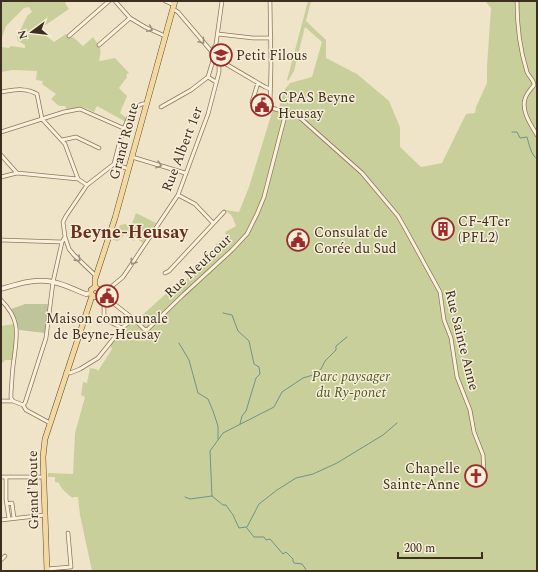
<svg xmlns="http://www.w3.org/2000/svg" width="538" height="572" viewBox="0 0 538 572" font-family="Spectral,serif">
	<style>
		.green { fill: #c9cf9b }
		.cemetery { fill: #bfc49a }
		.lines { fill: none; stroke-linecap: round; stroke-linejoin: round }
		.stream { stroke: #6f938a; stroke-width: 1 }
		.minor-casing { stroke: #8d765c; stroke-width: 4.5 }
		.tertiary-casing { stroke: #8d765c; stroke-width: 5.5 }
		.primary-casing { stroke: #5b4430; stroke-width: 6 }
		.minor { stroke: #faf1dc; stroke-width: 3 }
		.tertiary { stroke: #faf1dc; stroke-width: 4 }
		.primary { stroke: #f3d9a0; stroke-width: 5 }
		.oneway { stroke: #9c907e }
		.labels { text-anchor: middle; dominant-baseline: central; stroke-width: 3; stroke-linejoin: round; paint-order: stroke }
		.poi-label { font-size: 14px; fill: #3d2e20; stroke: #f7eed8; text-anchor: start }
		.street-label { font-size: 14px; fill: #3d2e20; stroke: #f7eed8 }
		.park-label { font-size: 14px; font-style: italic; fill: #4d5a26; stroke: #f7eed8 }
		.district-label { font-size: 18px; font-weight: bold; fill: #6b2e1e; stroke: #f7eed8 }
	</style>
	<rect width="100%" height="100%" fill="#f0e4c8"/>
	<!-- green -->
	<path class="green" d="M1,1H67L65,3L69,9L44,26L43,33L54,42L66,34L71,38L73,37L83,46L93,37C99,46 103,48 99,60L100,61L115,58L129,73L126,75L127,77L119,88L127,96L120,113L128,119L126,122L97,106L94,112C82,106 80,106 67,110L65,106H59L51,99L56,94L42,84L43,81L36,80L37,71L12,70L1,72V47L9,48L11,46L25,48V45L18,41L17,37L27,16L32,12L29,7L24,8L6,26L1,40Z
		M308,1H311L306,21L326,40V58L357,74L389,101L400,127V147L421,167L442,163L466,114L475,113L476,107L487,83V66L491,8L485,1H537V571H92L80,515L78,497H73V498C68,495 60,488 59,483L55,482V477H48V473L73,474L75,433L85,397L81,395L83,382L87,383L90,368L96,369L98,371L112,349L110,345L122,330L132,322H136L141,326L142,324L139,318L180,281L183,283L191,275L190,273L210,258L215,251L214,248L216,244L226,236L225,232L236,226L232,216L225,210L239,212L249,187L273,109L278,110L285,89L290,83L312,77L322,42L305,27L294,71L288,81L287,80Z
		M136,213L156,223L143,243L136,238L134,241L125,234L118,241L113,240L120,225L125,224L131,226Z
		M14,324L16,337L12,360H5L1,365V326Z"/>
	<!-- cemetery -->
	<path class="cemetery" d="M25,304H48L45,333L19,330L17,320L11,309Z"/>
	<g class="lines">
		<!-- stream -->
		<path class="stream" d="M512,132H517L520,138L527,137C529,144 531,155 537,159
			M223,313L232,315L238,331L249,341L254,364L259,367L260,374L256,378L246,411L242,416L240,424
			M179,343L189,360L198,393L208,399L213,411L218,426V439
			M185,497L190,499L212,496
			M247,527L259,504L277,490L296,478L313,474L337,463L383,435L397,423
			M307,571L302,564L294,563L293,561V559L286,552L283,554L270,539L266,540L264,537H254L246,527L239,528L233,515L226,505H223L212,496L210,451L223,433L274,407L282,392L303,378L313,375L321,369L325,361L336,350V346L347,337"/>
		<!-- minor casing -->
		<g class="minor-casing">
			<path id="minor" d="M115,1L130,18L145,27L165,36
				M165,1L174,5
				M270,1L271,66L270,106L272,108L298,116L362,173L398,216L406,230L440,292L444,320L451,338L457,377L470,410L474,432L483,455L484,472
				M517,1C517,24 520,50 527,72C529,77 534,80 534,85C531,89 526,94 525,99C521,111 531,125 537,135
				M173,9L178,12L212,52L214,57L265,87L270,89
				M218,34L253,38H271
				M69,36L109,1
				M99,45L130,18
				M212,52L216,44L222,1
				M214,57L208,77L216,82
				M1,92C14,90 25,87 37,94L42,119L65,144L78,179
				M252,102L258,83
				M161,107L191,90L208,77
				M1,132L64,112L80,109L123,128
				M62,140L76,137L99,148
				M1,155L17,173L78,179L87,185
				M132,157L185,173
				M114,164C118,150 127,100 147,104
				M1,177L17,173
				M178,195L195,204L213,223
				M1,240L62,242
				M165,273L169,271L224,212
				M96,276L74,255L69,249L65,237L63,222L66,216L87,185L114,164L129,169
				M100,291L111,287L123,277L178,195L208,114L219,72V61
				M98,295L104,300L113,303L135,320L144,329L147,330L183,295L232,250L247,234L257,214L264,197L286,112
				M1,300C21,320 17,334 14,359C12,370 12,382 11,393V398L13,401
				M104,300V319L122,328
				M66,372L70,373L80,369L98,358L122,328L133,319
				M1,401H13L23,405L26,410L50,423
				M23,405L25,403L46,338L53,282L62,242L65,237
				M1,477H44
				M6,477V499L9,519
				M7,504L12,503L14,518
				M1,520L45,515
				M1,560L5,556
				M47,569L71,567L68,533"/>
		</g>
		<!-- tertiary casing -->
		<g class="tertiary-casing">
			<path id="tertiary" d="M1,289C18,284 35,278 53,282C64,284 75,290 86,294L91,293"/>
		</g>
		<!-- primary casing -->
		<g class="primary-casing">
			<path id="primary" d="M95,287L98,289L100,292L98,295L95,297L91,294V290L95,287V279L115,218L175,1
				M47,571L43,457L45,439L92,296"/>
		</g>
		<!-- minor -->
		<use href="#minor" class="minor"/>
		<!-- tertiary -->
		<use href="#tertiary" class="tertiary"/>
		<!-- primary -->
		<use href="#primary" class="primary"/>
	</g>
	<!-- one-way arrows -->
	<defs><path id="oneway-chevron" d="M-2-3.5L2.5 0L-2 3.5" fill="none" stroke-width="1.6" stroke-linecap="round" stroke-linejoin="round"/></defs>
	<g class="oneway">
		<use href="#oneway-chevron" transform="translate(150 29) rotate(27)"/>
		<use href="#oneway-chevron" transform="translate(202 41) rotate(50)"/>
		<use href="#oneway-chevron" transform="translate(159 165) rotate(17)"/>
		<use href="#oneway-chevron" transform="translate(78 259) rotate(44)"/>
		<use href="#oneway-chevron" transform="translate(133 262) rotate(123)"/>
	</g>
	<!-- icons -->
	<defs>
		<g id="school-ring" transform="scale(1.15)"><circle r="9.5" fill="#f7eed8" stroke="#9e2a2b" stroke-width="1.5"/><path d="M0-5L7-2L0 1L-7-2ZM-4 1L0 2.5L4 1V4Q0 6-4 4Z" fill="#9e2a2b"/></g>
		<g id="civic-ring" transform="scale(1.15)"><circle r="9.5" fill="#f7eed8" stroke="#9e2a2b" stroke-width="1.5"/><path d="M-.6-6.5H3V-4.5H.6V-3L4-1V1h2V6H-6V1h2V-1L-.6-3ZM-1.2 2.5V6h2.4V2.5Z" fill="#9e2a2b"/></g>
		<g id="building-ring" transform="scale(1.15)"><circle r="9.5" fill="#f7eed8" stroke="#9e2a2b" stroke-width="1.5"/><path d="M-4-6H4V6H1V3H-1V6H-4ZM-2.5-4.3h1.7v1.8h-1.7ZM.8-4.3h1.7v1.8H.8ZM-2.5-1h1.7V.8h-1.7ZM.8-1h1.7V.8H.8Z" fill="#9e2a2b"/></g>
		<g id="church-ring" transform="scale(1.15)"><circle r="9.5" fill="#f7eed8" stroke="#9e2a2b" stroke-width="1.5"/><path d="M-1.2-6h2.4v3.5h3.3v2.4h-3.3V6h-2.4V-.1h-3.3v-2.4h3.3Z" fill="#9e2a2b"/></g>
	</defs>
	<g fill-rule="evenodd">
		<use href="#school-ring" x="221" y="55"/>
		<use href="#civic-ring" x="262" y="105"/>
		<use href="#building-ring" x="443" y="229"/>
		<use href="#civic-ring" x="298" y="240"/>
		<use href="#civic-ring" x="107" y="296"/>
		<use href="#church-ring" x="476" y="476"/>
	</g>
	<g class="labels">
		<!-- poi labels -->
		<g class="poi-label">
			<text x="236" y="55">Petit Filous</text>
			<text x="278" y="97">CPAS Beyne<tspan x="278" dy="16">Heusay</tspan></text>
			<text x="458" y="221">CF-4Ter<tspan x="458" dy="16">(PFL2)</tspan></text>
			<text x="314" y="232">Consulat de<tspan x="314" dy="16">Corée du Sud</tspan></text>
			<text x="107" y="318" text-anchor="middle">Maison communale<tspan x="107" dy="16">de Beyne-Heusay</tspan></text>
			<text x="460" y="468" text-anchor="end">Chapelle<tspan x="460" dy="16">Sainte-Anne</tspan></text>
		</g>
		<!-- street labels -->
		<g class="street-label">
			<text transform="translate(124 141) rotate(-75)">Grand'Route</text>
			<text transform="translate(182 149) rotate(-69)">Rue Albert 1er</text>
			<text transform="translate(198 266) rotate(-43)">Rue Neufcour</text>
			<text transform="translate(462 340) rotate(76)">Rue Sainte Anne</text>
			<text transform="translate(33 490) rotate(-91)">Grand'Route</text>
		</g>
		<!-- park labels -->
		<g class="park-label">
			<text x="351" y="376">Parc paysager<tspan x="351" dy="16">du Ry-ponet</tspan></text>
		</g>
		<!-- district labels -->
		<g class="district-label">
			<text x="129" y="232">Beyne-Heusay</text>
		</g>
	</g>
	<!-- border -->
	<rect width="538" height="572" fill="none" stroke="#3d2e20" stroke-width="4"/>
	<!-- north arrow -->
	<g transform="translate(32 32) rotate(255)" stroke="#f7eed8" stroke-width="3" paint-order="stroke">
	<path d="M0-3L7 15L0 10L-7 15Z" fill="#3d2e20"/>
	<text y="-6" font-size="11" font-weight="bold" text-anchor="middle" fill="#3d2e20">N</text>
	</g>
	<!-- scale -->
	<path d="M398 552v6h84v-6" fill="none" stroke="#3d2e20" stroke-width="2"/>
	<text x="404" y="552" font-size="12" fill="#3d2e20" stroke="#f7eed8" stroke-width="3" paint-order="stroke">200 m</text>
</svg>
